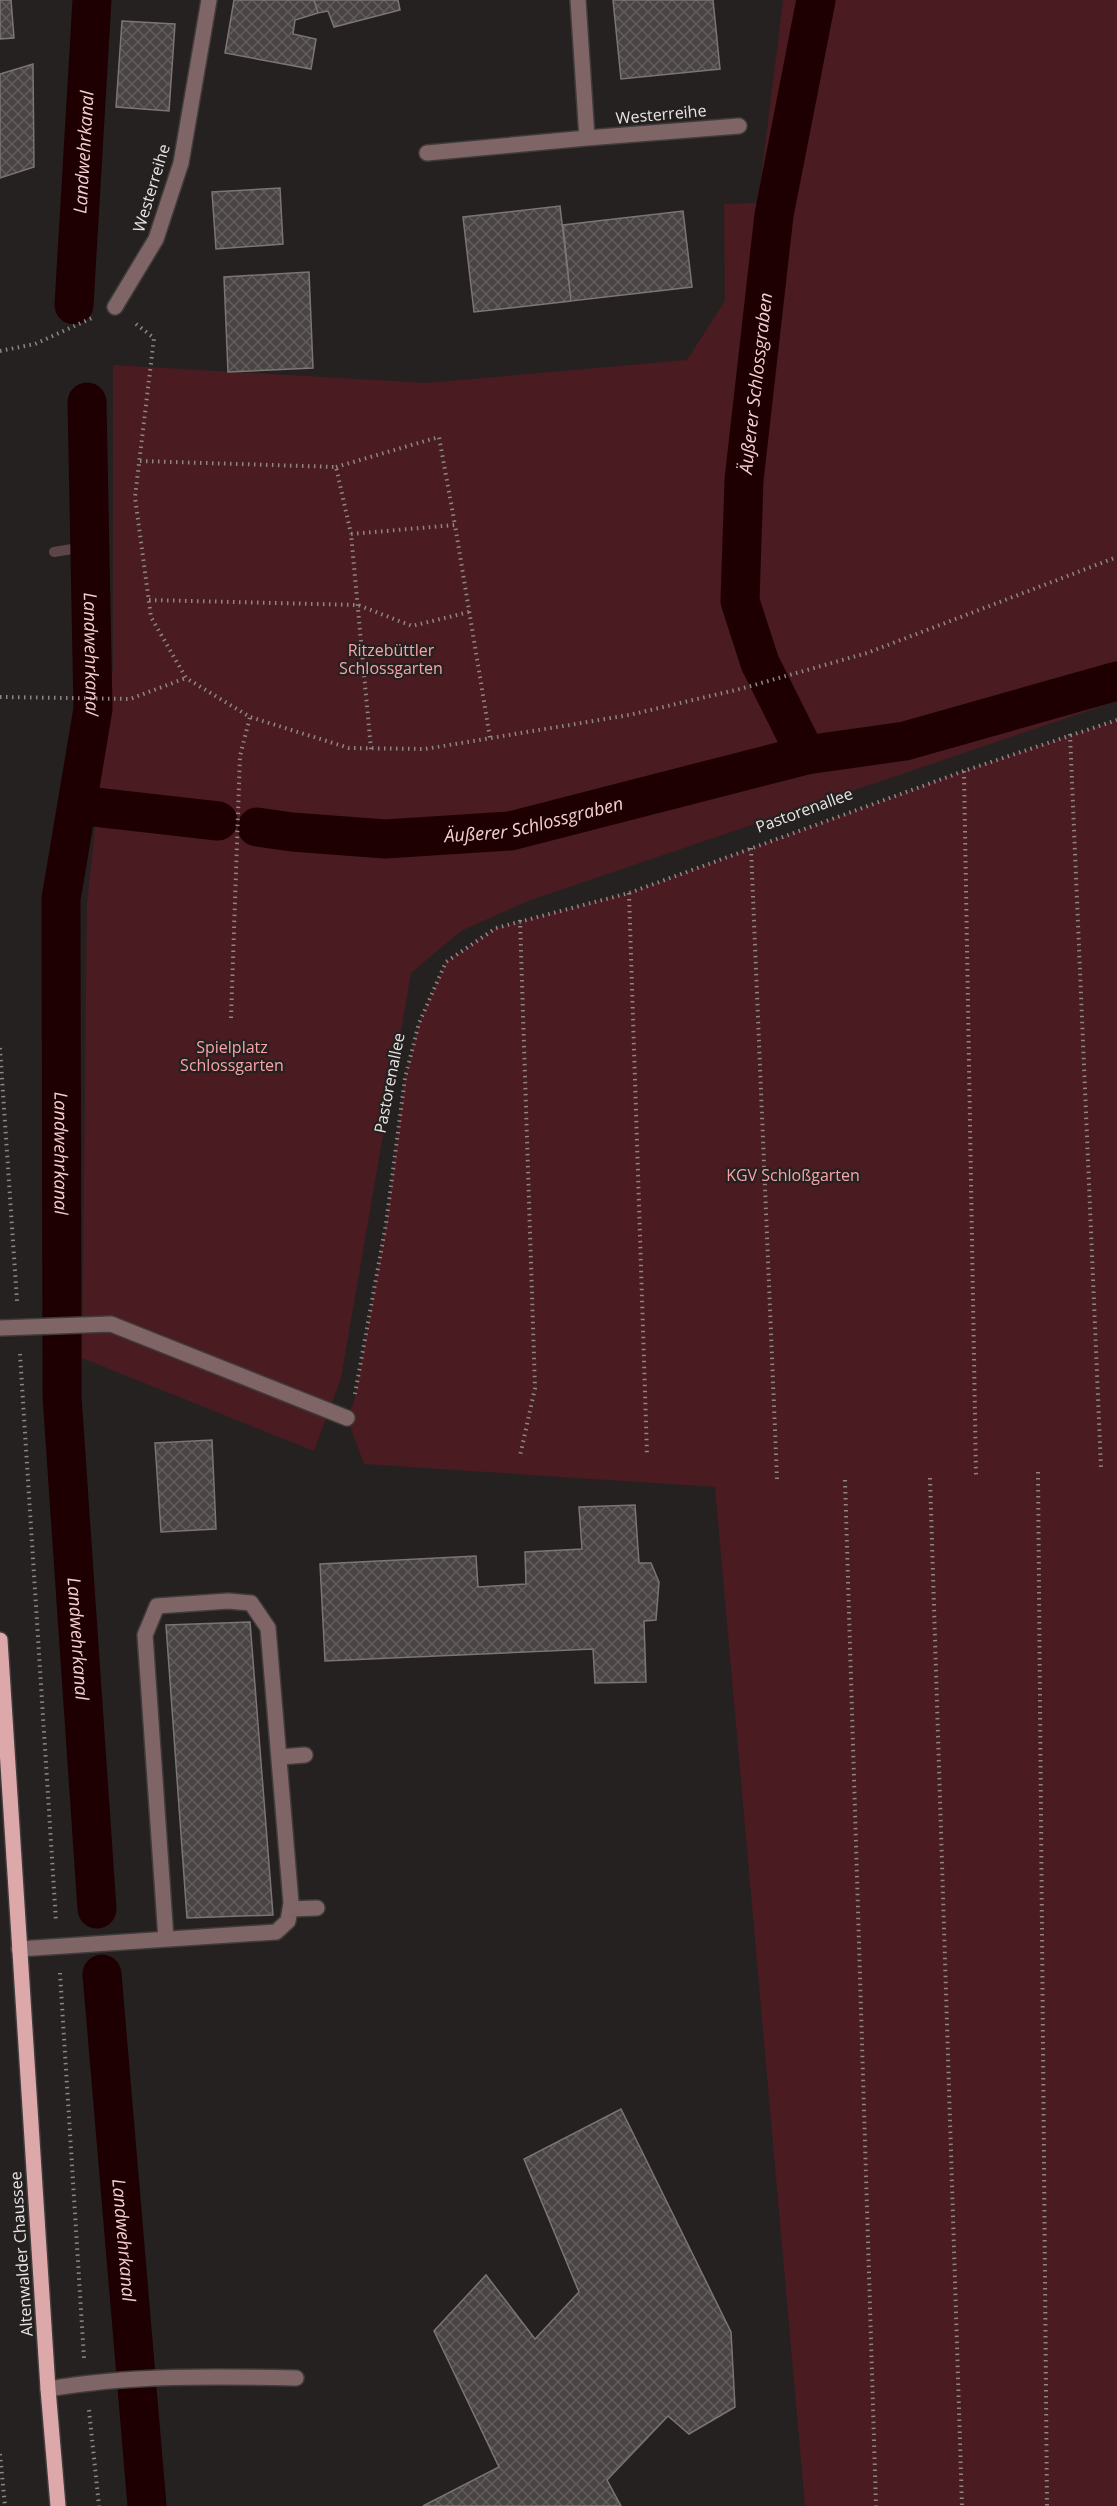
<svg xmlns="http://www.w3.org/2000/svg" width="1117" height="2506" viewBox="0 0 1117 2506" font-family="'Open Sans',sans-serif">
	<style>
		.green { fill: #4a1b20 }
		.lines { fill: none; stroke-linecap: round; stroke-linejoin: round }
		.stream { stroke: #5c4546; stroke-width: 10 }
		.canal { stroke: #1f0002; stroke-width: 39 }
		.building { fill: url(#building-cross-hatch); stroke: #7b7575; stroke-width: 1.5 }
		.minor-casing { stroke: #413c3c; stroke-width: 18 }
		.major-casing { stroke: #413c3c; stroke-width: 18 }
		.path { stroke: #8c8787; stroke-width: 4; stroke-dasharray: 1.5 4.5; stroke-linecap: butt }
		.minor { stroke: #7f6566; stroke-width: 15 }
		.major { stroke: #dca8aa; stroke-width: 15 }
		.labels { text-anchor: middle; dominant-baseline: central; stroke-width: 4.5; stroke-linejoin: round; paint-order: stroke }
		.street-label { font-size: 16px; fill: #e9e5e5; stroke: #262121 }
		.park-label { font-size: 16px; fill: #f9a3a7; stroke: #262121 }
		.water-label { font-size: 18px; font-style: italic; fill: #f4cfd0; stroke: #262121 }
	</style>
	<defs>
		<pattern id="building-cross-hatch" width="8" height="8" patternUnits="userSpaceOnUse" patternTransform="scale(1.5)"><rect width="8" height="8" fill="#494343"/><path d="M0 0l8 8M0 8l8-8" fill="none" stroke="#635e5e"/></pattern>
	</defs>
	<rect width="100%" height="100%" fill="#262121"/>
	<!-- green -->
	<path class="green" d="M783,0H1117V701L528,901L461,931L411,973L341,1378L314,1451L82,1358L87,902L113,666V365L427,383L687,360L725,301L724,204L758,203Z
		M1117,720V2506H805L715,1487L364,1464L347,1418L354,1402L386,1224L405,1078L419,1023L446,962L496,928L629,893L964,771Z"/>
	<g class="lines">
		<!-- stream -->
		<path class="stream" d="M54,552L90,546"/>
		<!-- canal -->
		<g class="canal">
			<path id="s1" d="M74,305L92,0"/>
			<path id="s2" d="M87,402L93,709L61,899L62,1396L97,1909"/>
			<path d="M806,755L905,741L1117,681"/>
			<path d="M77,805L218,821"/>
			<path id="s3" d="M257,827L292,832L385,839L510,831L806,755L760,663L740,601L744,480L774,215L816,0"/>
			<path id="s4" d="M102,1974L147,2506"/>
		</g>
	</g>
	<!-- building -->
	<path class="building" d="M0,0H11L14,38L0,39Z
		M234,0H314L318,13L295,20L293,34L316,39L311,69L225,53Z
		M314,0H398L400,10L334,27L328,11L318,13Z
		M613,0H713L720,69L621,79Z
		M122,21L175,24L169,111L116,107Z
		M33,64L34,167L0,178V74Z
		M280,188L283,244L216,249L212,192Z
		M560,206L571,301L474,312L463,217Z
		M683,211L692,287L571,301L563,225Z
		M309,272L313,368L228,372L224,277Z
		M212,1440L216,1529L161,1532L155,1443Z
		M635,1505L639,1563H651L659,1582L656,1620L644,1621L646,1682L595,1683L593,1649L325,1661L320,1564L476,1556L478,1587L526,1584L525,1552L582,1549L579,1507Z
		M250,1622L273,1915L187,1918L166,1625Z
		M621,2109L731,2332L735,2407L689,2434L668,2416L607,2480L621,2506H423L499,2467L434,2331L486,2275L535,2339L579,2292L524,2159Z"/>
	<g class="lines">
		<!-- minor casing -->
		<g class="minor-casing">
			<path id="minor" d="M578,0L587,138L739,126
				M427,153L587,138
				M115,307L156,239L181,163L209,0
				M0,1328L111,1324L347,1418
				M280,1757L305,1755
				M290,1909L317,1908
				M19,1949L276,1932L288,1921L291,1903L268,1628L251,1603L228,1601L157,1606L145,1635L166,1939
				M48,2389C130,2375 212,2376 296,2378"/>
		</g>
		<!-- major casing -->
		<g class="major-casing">
			<path id="major" d="M0,1640L48,2389L58,2506"/>
		</g>
		<!-- path -->
		<path class="path" d="M136,324L154,338L135,497L151,617L186,678L250,717L349,748L425,749L629,715L740,689L867,653L1117,557
			M0,351L35,344L92,318
			M140,461L336,467L351,534
			M336,467L439,437L455,525
			M149,600L358,605L412,626L469,612
			M0,697L130,699L186,678
			M1070,734L1101,1468
			M371,749L351,534L455,525L490,738
			M964,771L976,1475
			M751,848L777,1479
			M629,893L647,1454
			M520,920L535,1388L520,1456
			M231,1018L240,756L250,717
			M0,1048L17,1301
			M20,1354L56,1921
			M355,1394L386,1224L405,1078L419,1023L446,962L496,928L629,893L964,771L1117,720
			M1038,1472L1047,2506
			M930,1478L962,2506
			M845,1480L876,2506
			M60,1973L84,2358
			M89,2410L99,2506
			M0,2454L5,2506"/>
		<!-- minor -->
		<use href="#minor" class="minor"/>
		<!-- major -->
		<use href="#major" class="major"/>
	</g>
	<g class="labels">
		<!-- street labels -->
		<g class="street-label">
			<text transform="translate(661 114) rotate(-5)">Westerreihe</text>
			<text transform="translate(151 188) rotate(-73)">Westerreihe</text>
			<text transform="translate(804 810) rotate(-20)">Pastorenallee</text>
			<text transform="translate(389 1083) rotate(-79)">Pastorenallee</text>
			<text transform="translate(21 2254) rotate(-94)">Altenwalder Chaussee</text>
		</g>
		<!-- park labels -->
		<g class="park-label">
			<text x="391" y="650">Ritzebüttler<tspan x="391" dy="18">Schlossgarten</tspan></text>
			<text x="232" y="1047">Spielplatz<tspan x="232" dy="18">Schlossgarten</tspan></text>
			<text x="793" y="1175">KGV Schloßgarten</text>
		</g>
		<!-- water labels -->
		<g class="water-label">
			<text stroke="none"><textPath href="#s1" startOffset="153">Landwehrkanal</textPath></text>
			<text stroke="none"><textPath href="#s3" startOffset="946">Äußerer Schlossgraben</textPath></text>
			<text stroke="none"><textPath href="#s2" startOffset="252">Landwehrkanal</textPath></text>
			<text stroke="none"><textPath href="#s3" startOffset="279">Äußerer Schlossgraben</textPath></text>
			<text stroke="none"><textPath href="#s2" startOffset="754">Landwehrkanal</textPath></text>
			<text stroke="none"><textPath href="#s2" startOffset="1240">Landwehrkanal</textPath></text>
			<text stroke="none"><textPath href="#s4" startOffset="267">Landwehrkanal</textPath></text>
		</g>
	</g>
</svg>
